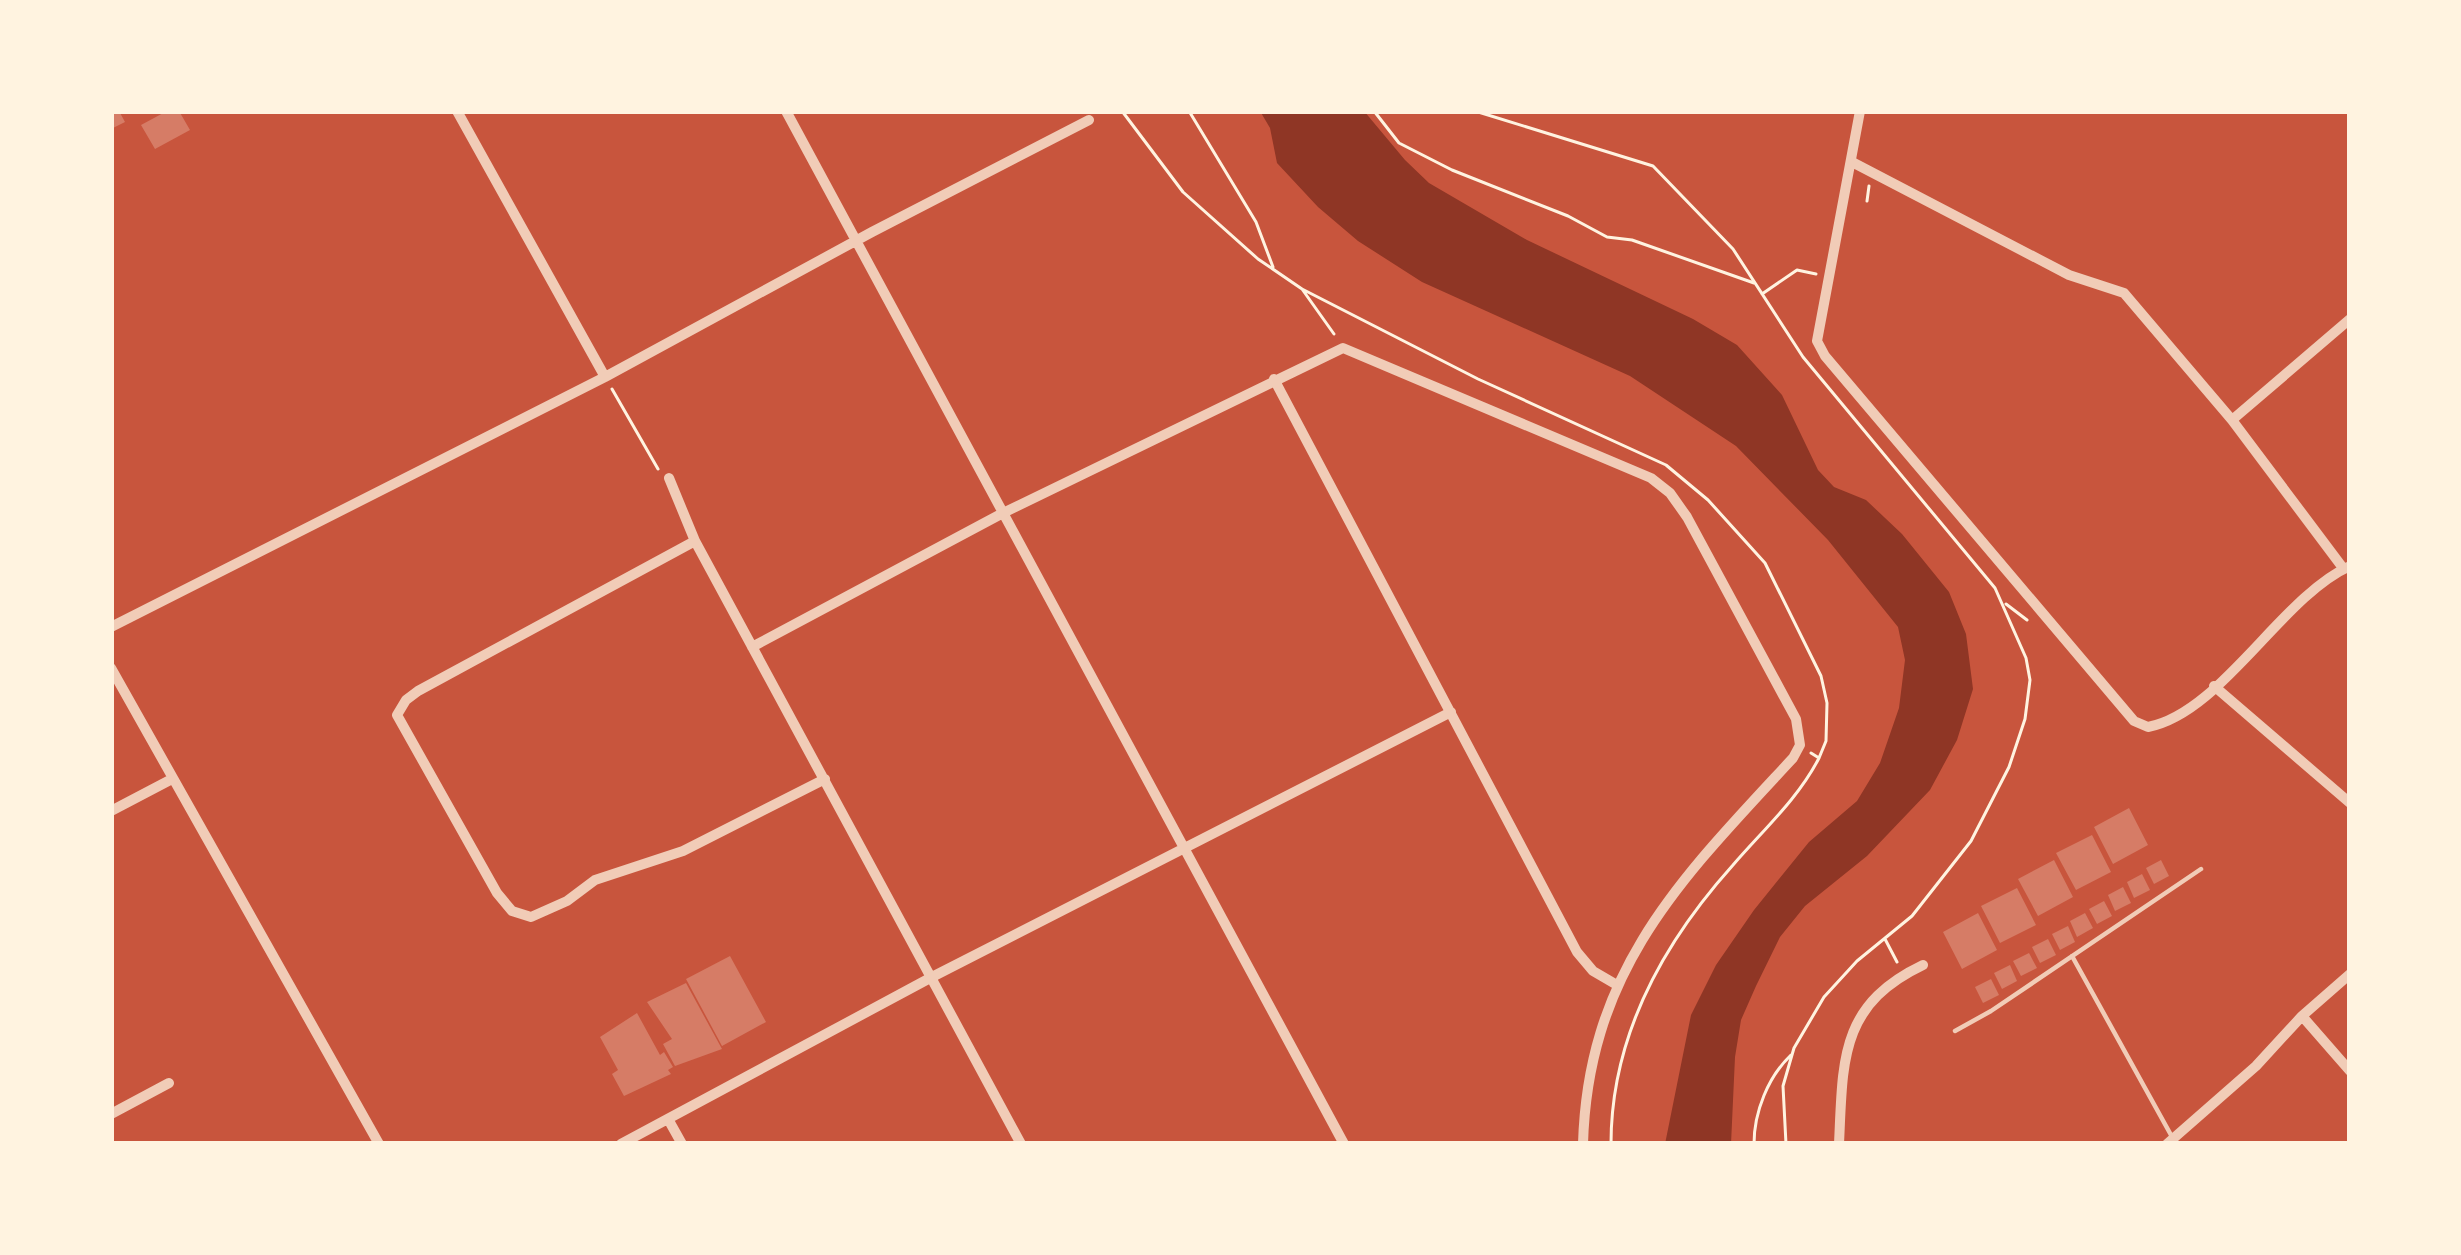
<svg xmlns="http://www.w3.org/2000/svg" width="2461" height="1255" viewBox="0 0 2461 1255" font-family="'Nunito Sans',sans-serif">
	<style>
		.water { fill: #8f3625 }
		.building { fill: #d67c66 }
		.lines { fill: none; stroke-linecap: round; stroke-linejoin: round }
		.path { stroke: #fff3e0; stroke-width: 3 }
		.service { stroke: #f1ccb7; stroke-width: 4.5 }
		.minor { stroke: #f1ccb7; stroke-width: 10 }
	</style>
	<rect width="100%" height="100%" fill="#c8553d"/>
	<!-- water -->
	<path class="water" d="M1260,111H1364L1405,160L1429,183L1527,240L1693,319L1737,345L1782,395L1818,470L1834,487L1866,500L1902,534L1949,592L1966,634L1973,689L1957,740L1930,790L1867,856L1805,906L1780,937L1756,986L1741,1020L1735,1057L1731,1144H1665L1691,1015L1716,965L1754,910L1809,842L1857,801L1880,763L1899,708L1905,660L1898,627L1828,540L1736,446L1630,376L1422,282L1358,241L1318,207L1277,163L1270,128Z"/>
	<!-- building -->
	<path class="building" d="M111,111H119L125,122L111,129Z
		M167,111H179L190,130L155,149L141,125Z
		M2129,808L2148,845L2113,864L2094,827Z
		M2092,835L2111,872L2076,890L2056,853Z
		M2054,860L2073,897L2038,916L2018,879Z
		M2161,860L2169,876L2154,884L2146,868Z
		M2142,874L2150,890L2134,898L2127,882Z
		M2123,887L2131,903L2115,911L2108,895Z
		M2017,888L2036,925L2000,943L1981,906Z
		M2104,901L2112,916L2097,924L2089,909Z
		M1978,913L1997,950L1962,969L1943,932Z
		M2085,913L2093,928L2077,937L2070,921Z
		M2068,926L2075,942L2060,950L2052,934Z
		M2048,939L2056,955L2040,963L2032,947Z
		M2029,953L2037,968L2021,976L2013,961Z
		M730,956L766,1022L722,1046L686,979Z
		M2010,965L2017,981L2002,989L1994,973Z
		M1991,979L1999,995L1983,1003L1975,987Z
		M686,983L722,1049L675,1066L663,1044L672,1039L647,1002Z
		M637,1013L660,1055L664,1052L673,1067L668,1070L671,1074L624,1096L612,1074L618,1070L600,1037Z"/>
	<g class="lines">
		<!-- path -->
		<path class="path" d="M1122,111L1183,192L1258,259L1302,289L1334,334
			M1189,111L1256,222L1273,267
			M1374,111L1399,143L1452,170L1568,216L1607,237L1632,240L1754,283
			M1475,111L1653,166L1733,249L1803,357L1995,588L2026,658L2030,680L2025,719L2009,767L1971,841L1912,916L1857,961L1824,997L1794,1048L1783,1086L1786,1144
			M1867,201L1869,186
			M1302,289L1478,379L1666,465L1708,500L1765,563L1821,676L1827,703L1826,741L1819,758
			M1762,294L1797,270L1816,274
			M612,389L658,469
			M2006,604L2027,620
			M1885,939L1897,962
			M1611,1144C1611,1036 1663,943 1733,865C1763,830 1798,799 1819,758L1811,753
			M1754,1144C1754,1112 1768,1077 1791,1055"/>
		<!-- service -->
		<path class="service" d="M2072,956L2171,1135
			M1955,1031L1991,1011L2201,869"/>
		<!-- minor -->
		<path class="minor" d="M457,111L605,377
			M786,111L1344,1144
			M1860,111L1817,341L1825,356L2134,721L2148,727C2221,713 2281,597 2350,566
			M1852,162L2069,275L2124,293L2232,420L2343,568
			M1274,379L1577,952L1593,971L1617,985
			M2232,420L2350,319
			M669,478L695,541L1021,1144
			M695,541L418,691L406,700L397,715L497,893L512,911L531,917L567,901L595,880L683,851L825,779
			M111,627L605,377L872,232L1089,120
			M752,647L1003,513L1343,348L1651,478L1670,493L1687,517L1796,719L1800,745L1793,758C1682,878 1588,969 1583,1144
			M111,668L379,1144
			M2214,686L2350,803
			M111,811L172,779
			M2302,1016L2350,1071
			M111,1114L169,1083
			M668,1119L682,1144
			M621,1144L932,977L1451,712
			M1839,1144C1843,1061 1839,1005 1923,965
			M2167,1144L2256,1066L2302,1016L2350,974"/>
	</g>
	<!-- border -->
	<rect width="2461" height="1255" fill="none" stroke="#fff3e0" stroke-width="228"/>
</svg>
